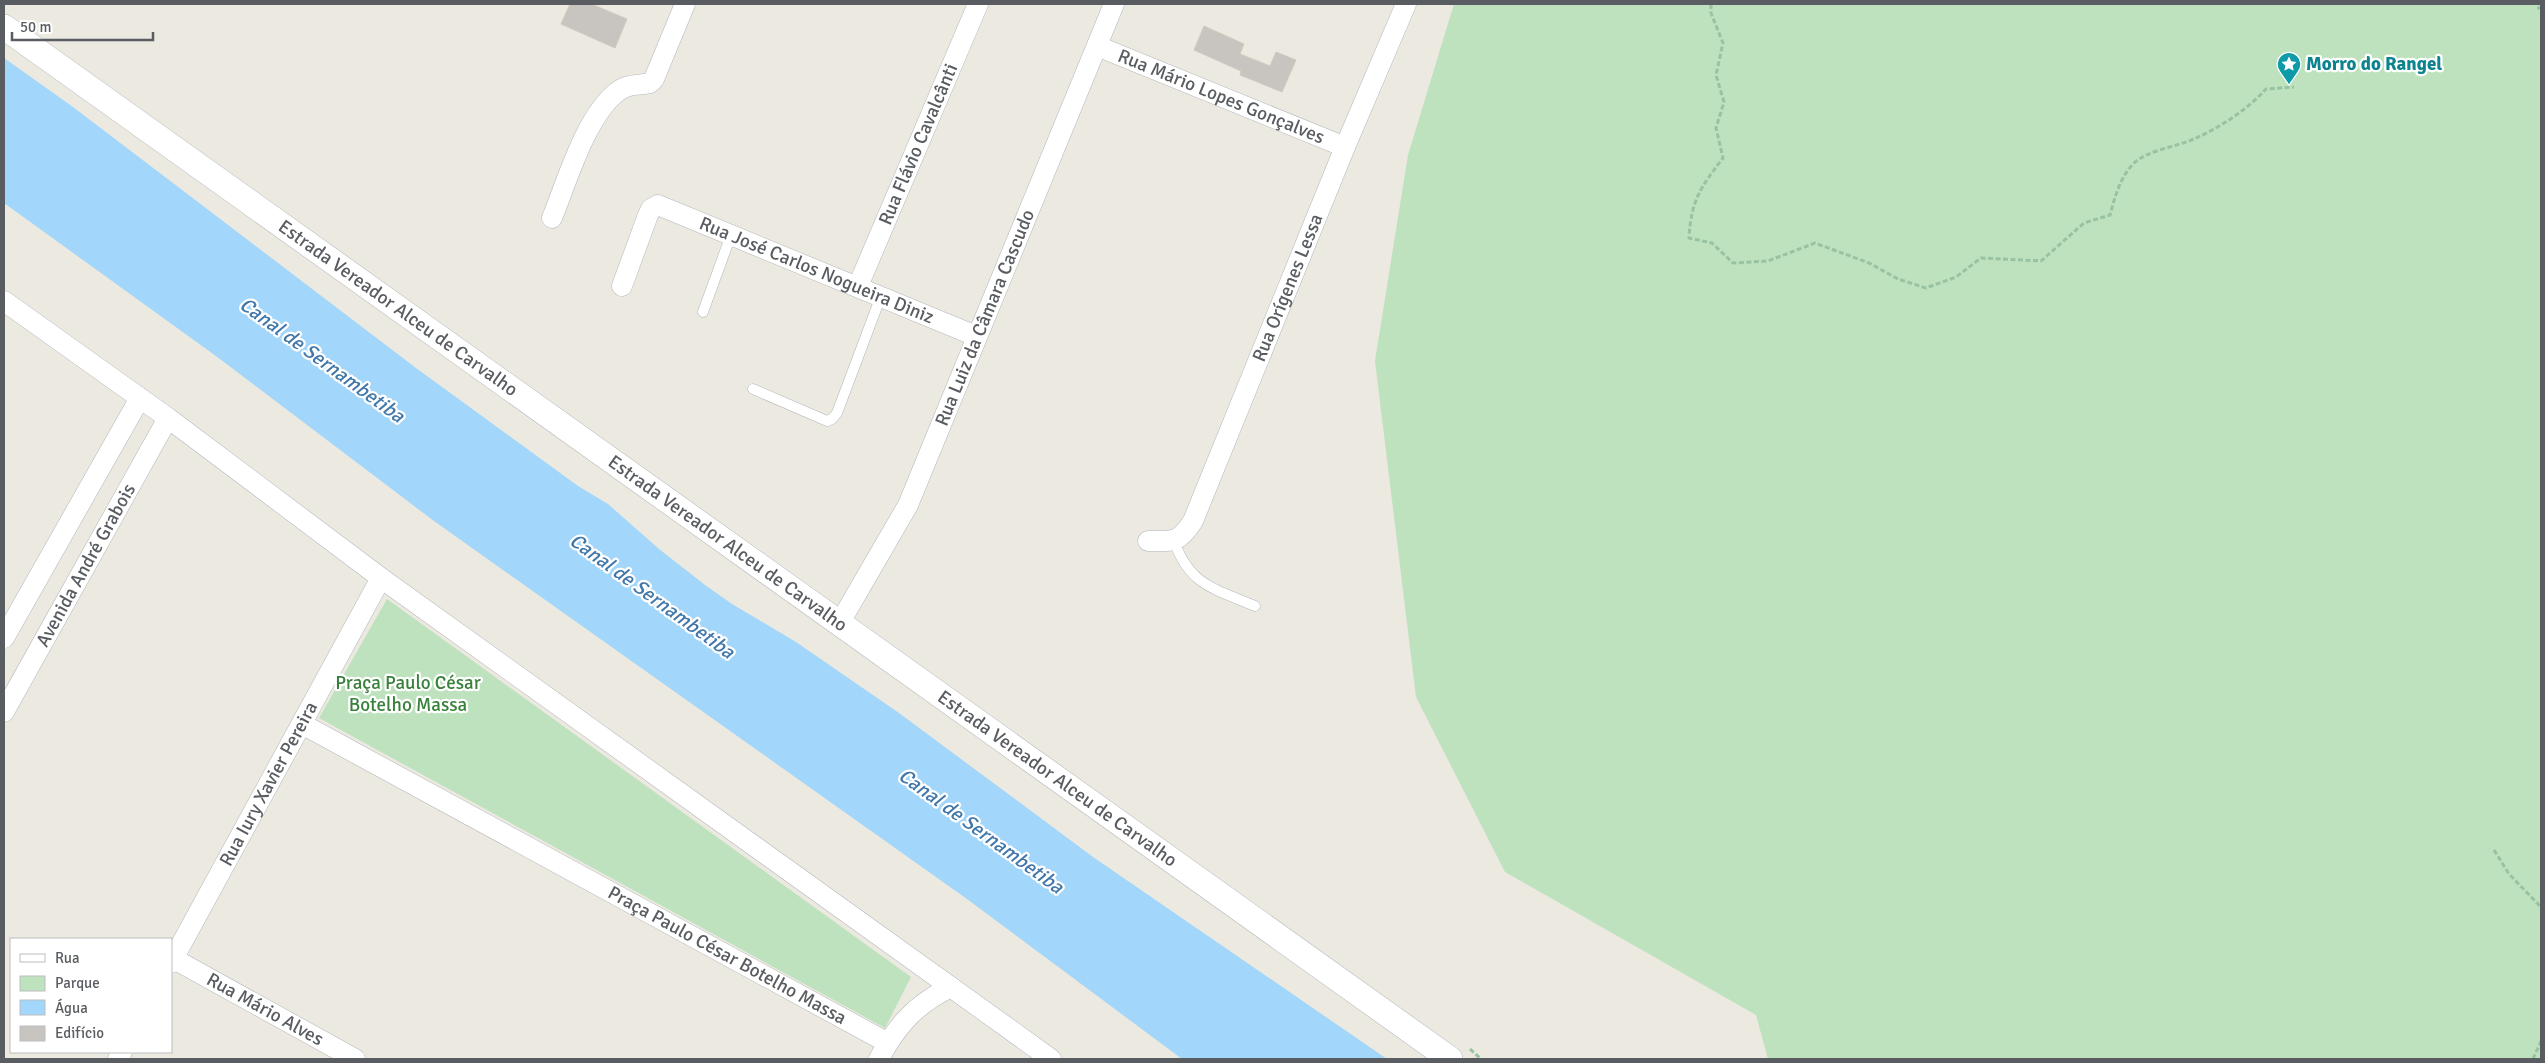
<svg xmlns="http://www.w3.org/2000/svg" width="2545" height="1063" viewBox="0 0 2545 1063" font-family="Signika,sans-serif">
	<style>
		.green { fill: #bee2be }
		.water { fill: #a2d6fa }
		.building { fill: #c8c5c0; stroke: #d0cabf }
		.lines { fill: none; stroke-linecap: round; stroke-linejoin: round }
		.service-casing { stroke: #b3b7bb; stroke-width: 11 }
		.minor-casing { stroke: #b3b7bb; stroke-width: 21 }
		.tertiary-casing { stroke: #b3b7bb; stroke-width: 26 }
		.path { stroke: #98c2a2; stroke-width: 3; stroke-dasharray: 5 2.5; stroke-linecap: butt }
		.service { stroke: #fff; stroke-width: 10 }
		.minor { stroke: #fff; stroke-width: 20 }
		.tertiary { stroke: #fff; stroke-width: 25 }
		.labels { text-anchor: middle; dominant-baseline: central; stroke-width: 4.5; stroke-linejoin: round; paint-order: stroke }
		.culture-label { font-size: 19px; font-weight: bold; fill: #0d838f; stroke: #fff; text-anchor: start }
		.street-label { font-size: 19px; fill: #595d61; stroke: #fff }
		.park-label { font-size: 19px; fill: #38813a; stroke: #fff }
		.water-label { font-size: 20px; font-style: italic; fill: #4277aa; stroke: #fff }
	</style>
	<rect width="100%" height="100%" fill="#ebe9e0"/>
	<!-- green -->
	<path class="green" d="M1454,4H2541V1059H1768L1756,1015L1505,872L1416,697L1375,361L1408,155Z
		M387,599L911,977L885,1028L319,718Z"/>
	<!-- water -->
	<path class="water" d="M4,58L73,107L416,368L578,486L608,504L659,549L705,585L732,604L796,642L899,713L1093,857L1387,1059H1182L967,899L434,521L216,356L4,203Z"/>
	<!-- building -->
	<path class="building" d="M570,4H591L627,19L615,48L561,24Z
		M1204,26L1244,44L1240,54L1270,66L1276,52L1296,60L1282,92L1240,75L1241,71L1194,50Z"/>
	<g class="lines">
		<!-- service casing -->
		<g class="service-casing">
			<path id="service" d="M703,312L731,235
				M753,389L827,421L832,419L837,413L881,296
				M1174,541C1190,586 1215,589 1255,606"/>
		</g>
		<!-- minor casing -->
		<g class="minor-casing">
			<g id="minor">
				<path id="s1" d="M1097,46L1345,147"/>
				<path d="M552,218C567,181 586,116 617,92C628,83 638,86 650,83L654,79L685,4"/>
				<path id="s2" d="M622,286L648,215L651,209L658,205L976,336"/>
				<path id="s3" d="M858,286L978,4"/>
				<path d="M4,301L168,418L381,578L1051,1059"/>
				<path id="s4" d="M1148,541C1173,541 1178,544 1193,521L1345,147L1406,4"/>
				<path id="s5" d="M839,624L908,505L1114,4"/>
				<path d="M4,638L140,398"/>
				<path id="s6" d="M4,712L168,418"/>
				<path id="s7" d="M302,724L888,1043"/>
				<path id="s8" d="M174,959L355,1059"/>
				<path id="s9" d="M171,963L381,578"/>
				<path d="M118,1059L122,1052"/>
				<path d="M879,1059C897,1025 916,1004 951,987"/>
			</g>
		</g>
		<!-- tertiary casing -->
		<g class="tertiary-casing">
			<g id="tertiary">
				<path id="s10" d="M4,27L1450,1059"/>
			</g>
		</g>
		<!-- path -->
		<path class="path" d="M1711,4V13L1723,43L1716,75L1724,102L1716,128L1723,158C1701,187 1691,200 1689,238L1712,243L1733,263L1768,261L1815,243L1869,263L1898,279L1926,288L1956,277L1981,258L2041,261L2084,223L2110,215C2115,197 2120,177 2134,163C2146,151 2178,146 2194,139C2219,128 2247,110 2266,89L2294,87
			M2537,8H2541
			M2494,850L2509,874L2541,907
			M1470,1049L1481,1059
			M2533,1059L2541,1041"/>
		<!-- service -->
		<use href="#service" class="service"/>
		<!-- minor -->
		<use href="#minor" class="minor"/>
		<!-- tertiary -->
		<use href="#tertiary" class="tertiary"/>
	</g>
	<!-- icons -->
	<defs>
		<g id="sight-pin" transform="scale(1.25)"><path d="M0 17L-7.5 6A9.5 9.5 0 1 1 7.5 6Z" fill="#0f9aa8" stroke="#fff"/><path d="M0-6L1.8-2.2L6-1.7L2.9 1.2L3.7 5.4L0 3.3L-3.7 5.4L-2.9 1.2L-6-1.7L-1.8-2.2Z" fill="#fff"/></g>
	</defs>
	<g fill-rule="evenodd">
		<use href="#sight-pin" x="2289" y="64"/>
	</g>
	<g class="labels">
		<!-- culture labels -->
		<g class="culture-label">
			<text x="2306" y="64">Morro do Rangel</text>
		</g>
		<!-- street labels -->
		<g class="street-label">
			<text stroke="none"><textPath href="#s1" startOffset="134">Rua Mário Lopes Gonçalves</textPath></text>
			<text stroke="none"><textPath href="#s3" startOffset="154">Rua Flávio Cavalcânti</textPath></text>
			<text stroke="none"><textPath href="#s2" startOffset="262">Rua José Carlos Nogueira Diniz</textPath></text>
			<text stroke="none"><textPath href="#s4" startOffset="305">Rua Orígenes Lessa</textPath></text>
			<text stroke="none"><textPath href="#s10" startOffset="484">Estrada Vereador Alceu de Carvalho</textPath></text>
			<text stroke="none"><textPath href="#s5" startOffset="340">Rua Luiz da Câmara Cascudo</textPath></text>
			<text stroke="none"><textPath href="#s10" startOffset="889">Estrada Vereador Alceu de Carvalho</textPath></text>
			<text stroke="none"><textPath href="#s6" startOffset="168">Avenida André Grabois</textPath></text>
			<text stroke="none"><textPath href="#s10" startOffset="1294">Estrada Vereador Alceu de Carvalho</textPath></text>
			<text stroke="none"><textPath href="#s9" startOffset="204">Rua Iury Xavier Pereira</textPath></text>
			<text stroke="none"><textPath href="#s7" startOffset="484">Praça Paulo César Botelho Massa</textPath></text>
			<text stroke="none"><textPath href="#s8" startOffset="104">Rua Mário Alves</textPath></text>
		</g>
		<!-- park labels -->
		<g class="park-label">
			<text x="408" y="683">Praça Paulo César<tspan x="408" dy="22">Botelho Massa</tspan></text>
		</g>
		<!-- water labels -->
		<g class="water-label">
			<text transform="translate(322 360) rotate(36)">Canal de Sernambetiba</text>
			<text transform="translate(652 596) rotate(36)">Canal de Sernambetiba</text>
			<text transform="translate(981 831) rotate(36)">Canal de Sernambetiba</text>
		</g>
	</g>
	<!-- border -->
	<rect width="2545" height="1063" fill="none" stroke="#595d61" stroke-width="10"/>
	<!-- legend -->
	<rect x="10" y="938" width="162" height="115" fill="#ffffff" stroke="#bdbec0"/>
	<rect x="20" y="954" width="25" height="8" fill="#ffffff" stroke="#bdbec0"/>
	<text x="55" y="963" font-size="15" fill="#595d61">Rua</text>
	<rect x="20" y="976" width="25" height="15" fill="#bee2be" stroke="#bdbec0"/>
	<text x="55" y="988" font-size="15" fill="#595d61">Parque</text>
	<rect x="20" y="1000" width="25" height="15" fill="#a2d6fa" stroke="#bdbec0"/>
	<text x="55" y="1013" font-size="15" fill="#595d61">Água</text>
	<rect x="20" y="1026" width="25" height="15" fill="#c8c5c0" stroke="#bdbec0"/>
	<text x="55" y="1038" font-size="15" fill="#595d61">Edifício</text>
	<!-- scale -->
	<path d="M12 32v8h141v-8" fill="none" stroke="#595d61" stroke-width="2.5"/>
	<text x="20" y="32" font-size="15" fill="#595d61" stroke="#ffffff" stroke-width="4" paint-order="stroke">50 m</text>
</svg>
